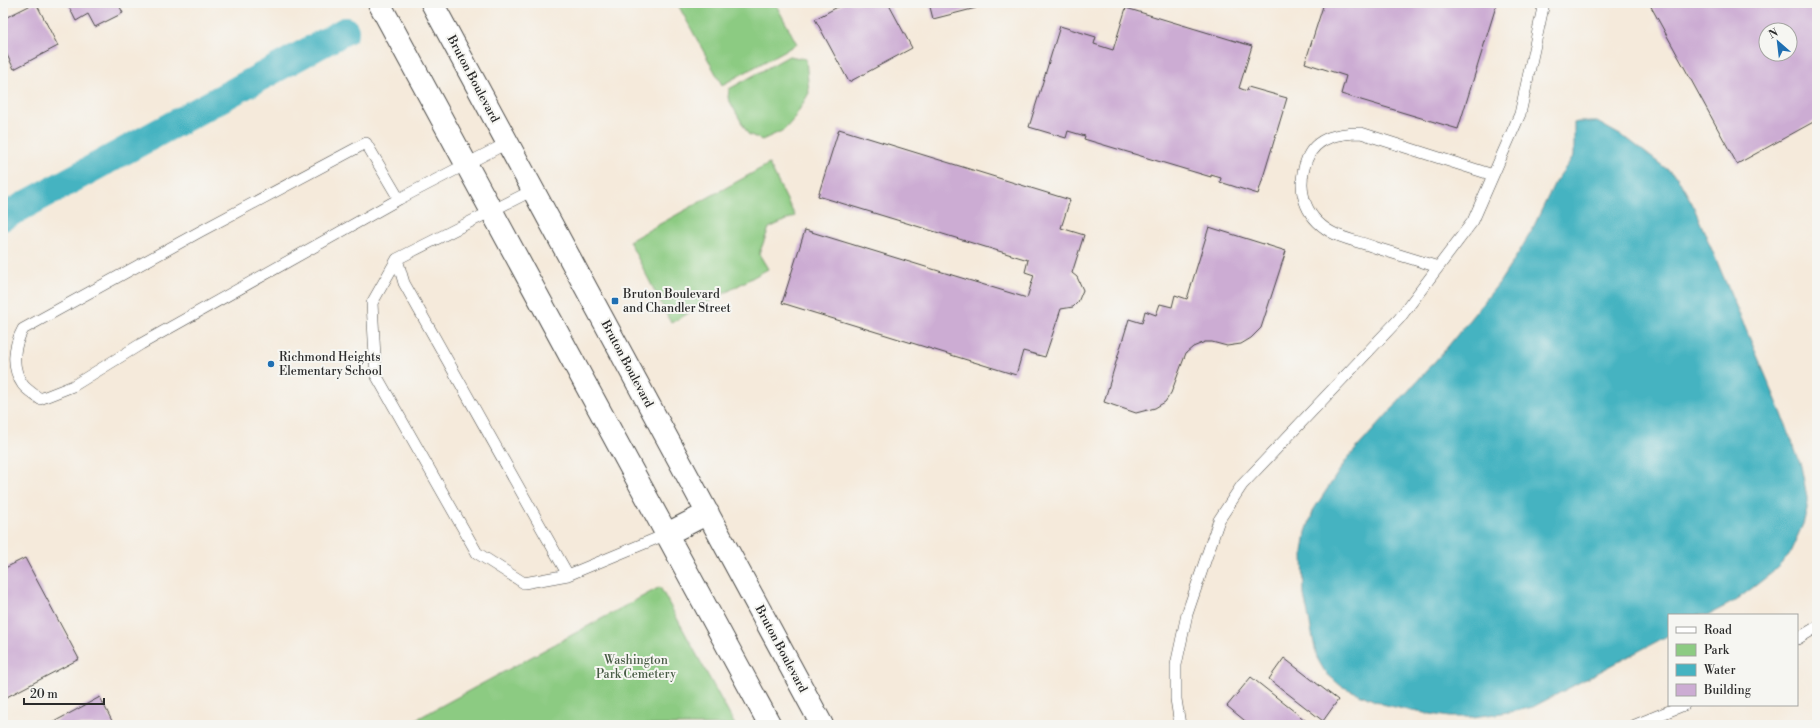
<svg xmlns="http://www.w3.org/2000/svg" width="1820" height="728" viewBox="0 0 1820 728" font-family="'Libre Bodoni',serif">
	<style>
		.green { fill: #8ccb82; stroke: #5c7b56 }
		.water { fill: #45b3c1; stroke: #386f76 }
		.lines { fill: none; stroke-linecap: round; stroke-linejoin: round }
		.canal { stroke: #45b3c1; stroke-width: 28 }
		.building { fill: #ccacd3; fill-rule: evenodd }
		.service-casing { stroke: #494845; stroke-width: 12 }
		.tertiary-casing { stroke: #494845; stroke-width: 24 }
		.service { stroke: #fff; stroke-width: 11 }
		.tertiary { stroke: #fff; stroke-width: 22 }
		.poi-dot { fill: #1f6fb2; stroke: #f6f6f2; stroke-width: 1.5 }
		.labels { text-anchor: middle; dominant-baseline: central; stroke-width: 4; stroke-linejoin: round; paint-order: stroke }
		.street-label { font-size: 12px; fill: #2b2b2b; stroke: #f6f6f2 }
		.poi-label { font-size: 12px; fill: #2b2b2b; stroke: #f6f6f2; text-anchor: start }
		.park-label { font-size: 12px; fill: #485b45; stroke: #f6f6f2 }
	</style>
	<rect width="100%" height="100%" fill="#f6f6f2"/>
	<filter id="ink" filterUnits="userSpaceOnUse"><feTurbulence type="fractalNoise" baseFrequency=".025" numOctaves="2"/><feDisplacementMap in="SourceGraphic" scale="8" xChannelSelector="R" yChannelSelector="G"/><feConvolveMatrix kernelMatrix="1 2 1 2 8 2 1 2 1" color-interpolation-filters="sRGB"/></filter>
	<filter id="wash" filterUnits="userSpaceOnUse"><feTurbulence type="fractalNoise" baseFrequency=".012" numOctaves="4" result="noise"/><feDisplacementMap in="SourceGraphic" scale="16" xChannelSelector="R" yChannelSelector="G"/><feGaussianBlur stdDeviation="0.9" result="paint"/><feColorMatrix in="noise" values="0 0 0 0 0 0 0 0 0 0 0 0 0 0 0 0 0 1.4 0 .05"/><feComposite in="paint" operator="in"/></filter>
	<g filter="url(#wash)">
		<rect width="100%" height="100%" fill="#f5eadb"/>
		<!-- green -->
		<path class="green" d="M677,3H775L797,44L722,85Z
			M789,56L806,59L809,93L793,120L784,130L762,140L748,134L728,98L729,89Z
			M769,164L795,216L769,228L759,254L768,269L671,323L629,241Z
			M660,587L735,725H406Z"/>
		<!-- water -->
		<path class="water" d="M1578,122H1597L1629,140L1677,177L1692,203L1782,414L1801,466L1807,497V510L1803,524L1788,557L1773,572L1755,586L1735,601L1708,615H1669V635L1533,707L1516,711L1473,717H1449L1412,711L1382,704L1341,686L1325,672L1317,658L1304,595L1303,552L1306,532L1314,509L1347,459L1445,350L1499,283L1519,252L1531,232L1555,182L1574,156V123Z"/>
		<g class="lines">
			<!-- canal -->
			<path class="canal" d="M3,217L345,31"/>
		</g>
		<g id="blocks">
			<!-- building -->
			<path class="building" d="M35,3H36L58,46L14,69L3,47V19Z
				M67,3H118L123,13L95,27L88,14L76,21Z
				M845,3H888L912,48L849,82L815,19Z
				M929,3H974L976,8L933,19Z
				M1324,3H1497L1458,129L1341,94L1346,76L1305,63Z
				M1649,3H1817V120L1737,164ZM1766,30H1790V54H1766Z
				M1126,8L1252,46L1239,88L1247,91L1248,87L1287,98L1258,194L1220,182L1221,178L1211,175V177L1084,139L1085,136L1068,131L1066,138L1029,127L1060,26L1096,37L1094,44L1113,50Z
				M839,129L1070,200L1061,228L1084,235L1072,273L1077,277L1083,290L1078,302L1073,307L1061,309L1045,357L1023,351L1016,375L782,303L805,230L1027,298L1034,275L1025,272L1028,260L818,196Z
				M1209,227L1286,251L1261,328L1251,338L1241,344L1227,346L1212,342H1205L1193,347L1186,353L1171,393L1165,402L1155,408L1136,413L1104,402L1129,319L1142,323L1145,311L1156,315L1160,304L1172,307L1175,295L1187,299Z
				M25,558L79,659L3,699V569Z
				M1284,658L1338,700L1323,721L1269,679Z
				M1251,677L1310,724L1250,725L1227,706Z
				M100,697L114,725H48Z"/>
		</g>
	</g>
	<g filter="url(#ink)">
		<use href="#blocks" fill-opacity="0" stroke="#494845" stroke-width="1"/>
		<g class="lines">
			<!-- service casing -->
			<g class="service-casing">
				<path id="service" d="M533,190L397,259L372,303L376,375L477,553L524,583L568,575L667,534
					M399,199L366,143L201,231L23,329C13,347 11,368 23,385C27,390 35,395 40,399L73,386L141,344L399,199L507,143
					M397,259L404,283L568,575
					M1438,267C1417,260 1395,254 1374,247C1361,242 1343,239 1331,232C1303,216 1296,187 1307,159C1316,136 1341,133 1361,133L1493,175
					M1797,639L1817,627
					M1180,725L1176,699V665L1187,614L1219,520L1242,485L1399,319L1473,221L1520,114L1544,3
					M1635,725L1684,705"/>
			</g>
			<!-- tertiary casing -->
			<g class="tertiary-casing">
				<path id="tertiary" d="M379,3L770,725
					M432,3L822,725
					M667,534L708,513"/>
			</g>
			<!-- service -->
			<use href="#service" class="service"/>
			<!-- tertiary -->
			<use href="#tertiary" class="tertiary"/>
		</g>
	</g>
	<!-- markers -->
	<g class="poi-dot">
		<rect x="611" y="297" width="8" height="8" rx="2"/>
		<circle cx="271" cy="364" r="4"/>
	</g>
	<g class="labels">
		<!-- street labels -->
		<g class="street-label">
			<text transform="translate(473 79) rotate(62)">Bruton Boulevard</text>
			<text transform="translate(627 364) rotate(62)">Bruton Boulevard</text>
			<text transform="translate(781 649) rotate(62)">Bruton Boulevard</text>
		</g>
		<!-- poi labels -->
		<g class="poi-label">
			<text x="623" y="294">Bruton Boulevard<tspan x="623" dy="14">and Chandler Street</tspan></text>
			<text x="279" y="357">Richmond Heights<tspan x="279" dy="14">Elementary School</tspan></text>
		</g>
		<!-- park labels -->
		<g class="park-label">
			<text x="636" y="660">Washington<tspan x="636" dy="14">Park Cemetery</tspan></text>
		</g>
	</g>
	<!-- margin -->
	<rect width="1820" height="728" fill="none" stroke="#f6f6f2" stroke-width="16"/>
	<!-- legend -->
	<rect x="1668" y="614" width="130" height="92" fill="#f6f6f2" stroke="#a5a5a2"/>
	<rect x="1676" y="627" width="20" height="6" fill="#ffffff" stroke="#a5a5a2"/>
	<text x="1704" y="634" font-size="12" fill="#2b2b2b">Road</text>
	<rect x="1676" y="644" width="20" height="12" fill="#8ccb82" stroke="#a5a5a2"/>
	<text x="1704" y="654" font-size="12" fill="#2b2b2b">Park</text>
	<rect x="1676" y="664" width="20" height="12" fill="#45b3c1" stroke="#a5a5a2"/>
	<text x="1704" y="674" font-size="12" fill="#2b2b2b">Water</text>
	<rect x="1676" y="684" width="20" height="12" fill="#ccacd3" stroke="#a5a5a2"/>
	<text x="1704" y="694" font-size="12" fill="#2b2b2b">Building</text>
	<!-- north arrow -->
	<g transform="translate(1778 42) rotate(332)"><circle r="19" fill="#f6f6f2" stroke="#a5a5a2"/>
	<path d="M0-3L7 15L0 10L-7 15Z" fill="#1f6fb2"/>
	<text y="-6" font-size="11" font-weight="bold" text-anchor="middle" fill="#2b2b2b">N</text>
	</g>
	<!-- scale -->
	<path d="M24 698v6h80v-6" fill="none" stroke="#2b2b2b" stroke-width="2"/>
	<text x="30" y="698" font-size="12" fill="#2b2b2b" stroke="#f6f6f2" stroke-width="3" paint-order="stroke">20 m</text>
</svg>
